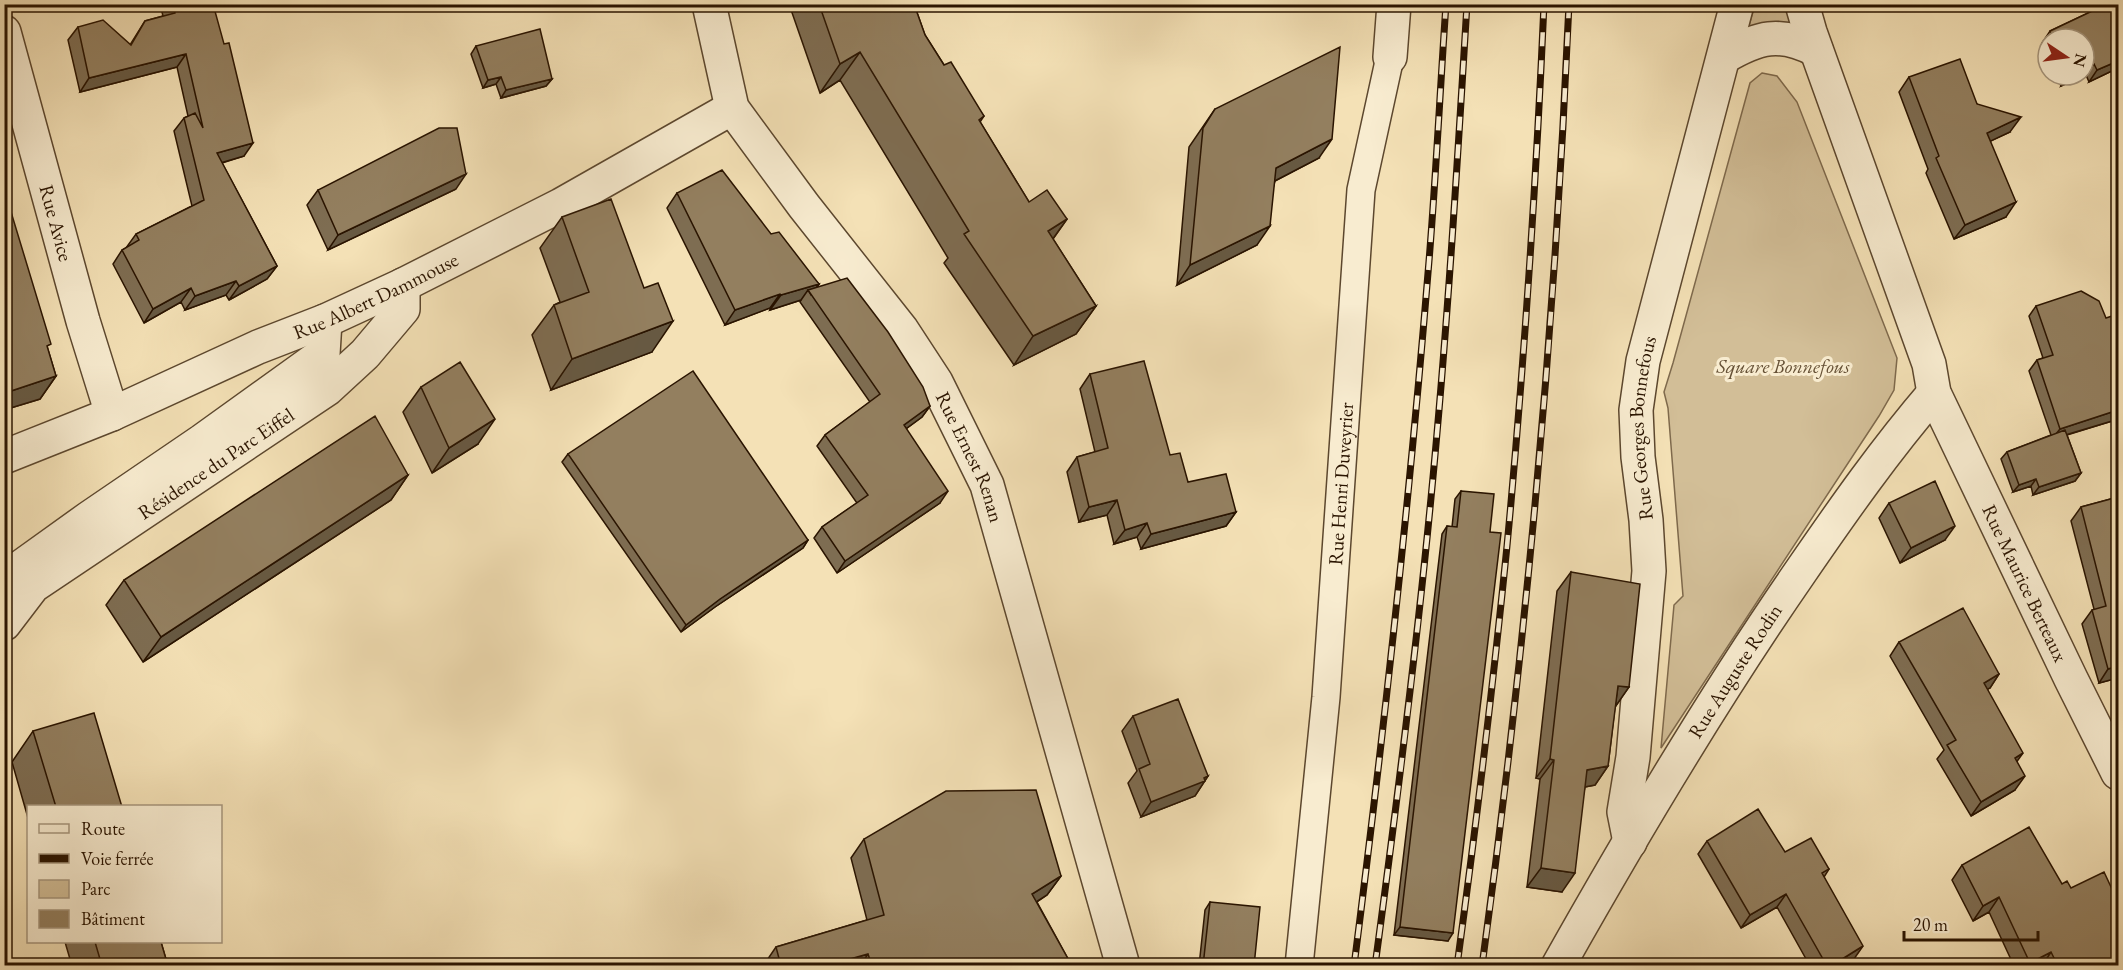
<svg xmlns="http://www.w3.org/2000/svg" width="2123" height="970" viewBox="0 0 2123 970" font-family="'EB Garamond',serif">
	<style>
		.green { fill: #d2be97; stroke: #7e694c; stroke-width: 1.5 }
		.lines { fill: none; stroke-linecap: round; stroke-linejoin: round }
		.pedestrian-casing { stroke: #5c472e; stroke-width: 30 }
		.minor-casing { stroke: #5c472e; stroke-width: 36 }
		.pedestrian { stroke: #f8ecd0; stroke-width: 27 }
		.minor { stroke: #f8ecd0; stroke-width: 33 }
		.rail-casing { stroke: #2a1400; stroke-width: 7 }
		.rail { stroke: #f8ecd0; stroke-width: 4.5; stroke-dasharray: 14; stroke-linecap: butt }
		.wall { fill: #7e6d52; stroke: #2a1400; stroke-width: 1.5 }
		.shaded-wall { fill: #675942; stroke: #2a1400; stroke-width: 1.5 }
		.building { fill: #937f5f; stroke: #2a1400; stroke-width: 1.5 }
		.labels { text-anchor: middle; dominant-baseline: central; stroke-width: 6; stroke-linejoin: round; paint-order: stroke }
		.street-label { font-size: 20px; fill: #2a1400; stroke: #f8ecd0 }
		.park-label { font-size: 20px; font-style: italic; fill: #655035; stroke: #f8ecd0 }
	</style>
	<rect width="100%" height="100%" fill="#f4e1b6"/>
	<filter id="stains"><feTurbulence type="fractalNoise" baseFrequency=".00333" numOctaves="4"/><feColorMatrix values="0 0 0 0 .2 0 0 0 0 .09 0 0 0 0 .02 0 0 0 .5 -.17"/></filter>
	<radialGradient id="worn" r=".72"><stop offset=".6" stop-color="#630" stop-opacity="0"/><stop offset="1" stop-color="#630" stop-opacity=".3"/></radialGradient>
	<!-- green -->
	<path class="green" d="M1755,5H1788L1793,26L1748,29Z
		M1762,73L1777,76L1797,102L1897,358L1894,390L1879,416L1661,748L1674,605L1683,596L1668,408L1664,392L1673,363L1750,83Z"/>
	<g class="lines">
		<!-- pedestrian casing -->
		<g class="pedestrian-casing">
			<g id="pedestrian">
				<path id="s1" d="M1299,966L1326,697L1361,190L1390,57"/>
			</g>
		</g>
		<!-- minor casing -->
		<g class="minor-casing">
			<g id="minor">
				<path id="s2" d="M709,4L732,108L804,206L902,330L936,382L987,485L1123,966"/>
				<path id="s3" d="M1802,4L1810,32L1929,364L1934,393L2071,679L2118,773"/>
				<path id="s4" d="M4,32L83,321L112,414"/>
				<path d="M1390,57L1394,4"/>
				<path d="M1724,57C1758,37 1780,31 1816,50"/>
				<path id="s5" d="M4,457L112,414L258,347L325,321L403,285L561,205L732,108"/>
				<path d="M4,582L11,574L89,518L202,441L323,354L325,321"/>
				<path id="s6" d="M4,624L33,586L327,389L365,354L403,309V285"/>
				<path id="s7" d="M1630,842L1624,812L1633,757L1649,571L1646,520L1638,457L1636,410L1643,361L1737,4"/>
				<path id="s8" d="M1558,966C1634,831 1713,698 1801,571C1843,510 1885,450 1934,393"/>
			</g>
		</g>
		<!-- pedestrian -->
		<use href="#pedestrian" class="pedestrian"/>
		<!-- minor -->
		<use href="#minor" class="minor"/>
		<!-- rail casing -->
		<g class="rail-casing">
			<path id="rail" d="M1354,966C1384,731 1410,496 1429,261C1436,176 1440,90 1446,4
				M1375,966C1396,810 1416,654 1431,498C1447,334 1457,169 1467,4
				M1457,966C1476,826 1493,686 1507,546C1524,366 1536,185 1544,4
				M1482,966C1526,646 1555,326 1569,4"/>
		</g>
		<!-- rail -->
		<use href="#rail" class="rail"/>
	</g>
	<!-- wall -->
	<path class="wall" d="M160,4H213L244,156L222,163L277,266L267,279L229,300L226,295L185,310L181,302L144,323L113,264L122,250L126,248L136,234L192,206L174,131L184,118L188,116L177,67L80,92L68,40L78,27L130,45L145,21L163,16Z
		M789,4H914L925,35L944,65L984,116L980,122L1029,202L1067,219L1053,239L1096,306L1076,334L1014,365L944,263L948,258L840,80L820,93Z
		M2107,4H2113L2118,16V68L2089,82L2086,75L2061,86L2056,75H2084V39H2048V57L2042,43L2050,31Z
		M476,46L552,79L546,86L501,98L496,84L483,88L471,54Z
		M1909,77L1977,104L2010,132L1990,141L2006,217L1954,239L1926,173L1928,169L1899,92Z
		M1215,109L1319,158L1275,181L1257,245L1177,285L1189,147Z
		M456,189L328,250L307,205L318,190Z
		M677,193L771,234L819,284L816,288L930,406L922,417L906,429L940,503L837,573L814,538L822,527L857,503L817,446L825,435L870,402L800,302L801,300L770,310V308L725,325L667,208Z
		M4,203L56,376L40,399L4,410Z
		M562,217L652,352L551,390L532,335L554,305L560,302L540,248Z
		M2036,306L2112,421L2067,435L2081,473L2075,481L2033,495L2031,486L2013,492L2001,459L2007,452L2051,435L2029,371L2037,360L2043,358L2029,316Z
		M1090,374L1170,455L1188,482L1236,512L1226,526L1141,549L1137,537L1114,544L1107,515L1079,522L1067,472L1077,457L1095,452L1080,389Z
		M421,387L478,444L432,473L403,412Z
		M568,454L808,540L803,548L715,607L681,632L562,462Z
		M408,475L391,500L143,662L106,605L124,580Z
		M1461,491L1490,532L1448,941L1394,935L1442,534L1447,526L1452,527L1455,499Z
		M2118,497V678L2099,683L2082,624L2092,610L2094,609L2071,521L2081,507Z
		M1889,503L1945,540L1900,563L1879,518Z
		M1571,572L1629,687L1615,707L1608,766L1595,785L1585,787L1562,892L1527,887L1540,779L1536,778L1557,591Z
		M1899,642L1999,674L1990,688L1987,689L2017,762L2015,790L1971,816L1937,759L1944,750L1890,656Z
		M1133,716L1208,776L1195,796L1141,817L1128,783L1137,771L1122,731Z
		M33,731L122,807H28V818L12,762Z
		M864,839L1061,876L1047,895L1037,902L1072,966H763L776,947L867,920L851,858Z
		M1707,841L1785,852L1829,869L1824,877L1854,959L1844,966H1810L1777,907L1741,928L1698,854Z
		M1962,865L2062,884L2071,888L2118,966H2014L1989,912L1973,921L1952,880Z
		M1210,902L1254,966H1199L1205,910Z
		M65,942H161L168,966H72Z"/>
	<!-- shaded-wall -->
	<path class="shaded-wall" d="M860,52L840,80L820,93L840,64Z
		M186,54L177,67L80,92L89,78Z
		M2118,61V68L2089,82L2097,70Z
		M2094,64L2086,75L2061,86L2068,75H2084V68Z
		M501,77L496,84L483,88L488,80Z
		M552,79L546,86L501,98L506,90Z
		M2021,117L2010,132L1976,148L1987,133Z
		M1332,139L1319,158L1263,187L1276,168Z
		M253,143L244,156L207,167L217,153Z
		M466,174L456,189L328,250L338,235Z
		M2016,202L2006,217L1954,239L1965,225Z
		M1067,219L1047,247L1048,231Z
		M1270,226L1257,245L1177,285L1190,265Z
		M277,266L267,279L229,300L239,286Z
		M236,281L226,295L185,310L195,296Z
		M819,284L811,295L808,290L801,300L770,310L781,295Z
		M191,288L181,302L144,323L153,309Z
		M780,294L770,308L725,325L735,310Z
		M1096,306L1076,334L1014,365L1033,336Z
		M673,321L652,352L551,390L572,359Z
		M56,376L40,399L4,410V400L11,391Z
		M930,406L922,417L896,436L904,425Z
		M2118,410L2112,421L2052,439L2060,429Z
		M495,419L478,444L432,473L449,448Z
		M2081,473L2075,481L2033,495L2039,487Z
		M408,475L391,500L143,662L161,637Z
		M2036,479L2031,486L2013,492L2019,485Z
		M948,491L940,503L837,573L845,561Z
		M1117,500L1107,515L1079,522L1089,507Z
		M1236,512L1226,526L1141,549L1151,534Z
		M1147,523L1137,537L1114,544L1125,530Z
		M1955,526L1945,540L1900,563L1911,548Z
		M808,540L803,548L715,607L681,632L686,625L720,599Z
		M2118,666V678L2099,683L2108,669Z
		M1999,674L1990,688L1974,697L1984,683Z
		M1618,686L1629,687L1615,707Z
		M2023,753L2013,767L2015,758Z
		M1550,759L1554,760L1540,779L1536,778Z
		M1608,766L1595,785L1574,789L1587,770Z
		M1208,776L1195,796L1141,817L1151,802Z
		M2025,776L2015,790L1971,816L1981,802Z
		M1541,868L1575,873L1562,892L1527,887Z
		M1061,876L1047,895L1019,913L1032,894Z
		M1786,894L1777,907L1741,928L1750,915Z
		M1999,897L1989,912L1973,921L1983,906Z
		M1400,927L1453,933L1448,941L1394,935Z
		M1863,946L1854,959L1844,966H1831Z
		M2051,952L2042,966H2027L2030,963Z
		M868,954L860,966H825Z"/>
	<!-- building -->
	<path class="building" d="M173,4H213L224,44L229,43L253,143L217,153L277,266L239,286L236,281L195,296L191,288L153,309L122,250L139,240L136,234L204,200L184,118L195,113L203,128L186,54L89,78L78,27L103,20L131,45L145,21L175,13Z
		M819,4H914L925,35L944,65L951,62L984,116L979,120L1029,202L1047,190L1067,219L1048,231L1096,306L1033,336L964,234L969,231L860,52L840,64Z
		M2107,4H2113L2118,16V61L2097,70L2094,64L2084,68V39H2053L2050,31Z
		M540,29L552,79L506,90L501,77L488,80L476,46Z
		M1340,47L1332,139L1276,168L1270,226L1190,265L1203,128L1215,109Z
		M1960,59L1977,104L2021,117L1987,133L2016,202L1965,225L1936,158L1939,156L1909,77Z
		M439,128H457L466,174L338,235L318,190Z
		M722,170L771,234L779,232L819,284L781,295L780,294L735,310L677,193Z
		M611,199L644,288L658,283L673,321L572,359L554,305L589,292L562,217Z
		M8,202L51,344L47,346L56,376L11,391L4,372V203Z
		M847,278L888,332L923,387L930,406L904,425L948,491L845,561L822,527L868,495L825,435L880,394L808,290Z
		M2081,291L2099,301L2106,318L2118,314V410L2060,429L2037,360L2053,355L2036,306Z
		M1144,361L1170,455L1180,453L1188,482L1226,474L1236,512L1151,534L1147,523L1125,530L1117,500L1089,507L1077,457L1108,448L1090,374Z
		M460,362L495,419L449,448L421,387Z
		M693,371L808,540L720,599L686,625L568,454Z
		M375,416L408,475L161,637L124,580Z
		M2065,430L2081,473L2039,487L2036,479L2019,485L2007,452Z
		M1935,481L1955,526L1911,548L1889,503Z
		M1461,491L1494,494L1490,532L1501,533L1453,933L1400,927L1447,526L1457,527Z
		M2118,497V666L2108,669L2092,610L2106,606L2081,507Z
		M1571,572L1640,584L1629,687L1618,686L1608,766L1587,770L1575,873L1541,868L1554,760L1550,759Z
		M1963,608L1999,674L1984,683L2023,753L2015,758L2025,776L1981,802L1947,745L1956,740L1899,642Z
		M1178,699L1208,776L1204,778L1205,781L1151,802L1139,769L1150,764L1133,716Z
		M94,713L122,807H56L33,731Z
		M1036,790L1061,876L1032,894L1072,966H872L868,954L825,966H781L776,947L884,915L864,839L946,791Z
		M1758,809L1785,852L1811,838L1829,869L1822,873L1863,946L1831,966H1827L1786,894L1750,915L1707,841Z
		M2029,827L2062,884L2067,881L2071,888L2104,872L2118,902V966H2058L2051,952L2030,963L1999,897L1983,906L1962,865Z
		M1210,902L1260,907L1254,966H1203Z
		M95,942H161L168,966H102Z"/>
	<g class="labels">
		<!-- street labels -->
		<g class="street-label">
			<text stroke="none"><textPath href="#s4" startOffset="198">Rue Avice</textPath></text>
			<text stroke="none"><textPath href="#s5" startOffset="405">Rue Albert Dammouse</textPath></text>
			<text stroke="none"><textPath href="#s7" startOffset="417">Rue Georges Bonnefous</textPath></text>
			<text stroke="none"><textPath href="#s2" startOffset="531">Rue Ernest Renan</textPath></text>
			<text stroke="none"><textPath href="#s6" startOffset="268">Résidence du Parc Eiffel</textPath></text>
			<text stroke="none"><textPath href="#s1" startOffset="484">Rue Henri Duveyrier</textPath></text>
			<text stroke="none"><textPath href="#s3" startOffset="622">Rue Maurice Berteaux</textPath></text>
			<text stroke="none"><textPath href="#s8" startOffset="344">Rue Auguste Rodin</textPath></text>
		</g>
		<!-- park labels -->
		<g class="park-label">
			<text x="1783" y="366">Square Bonnefous</text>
		</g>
	</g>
	<!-- margin -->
	<rect width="2123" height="970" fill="none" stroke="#f4e1b6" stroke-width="24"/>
	<rect x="6" y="6" width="2111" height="958" fill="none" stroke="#2a1400" stroke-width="3"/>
	<rect x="12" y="12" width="2099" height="946" fill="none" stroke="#2a1400" stroke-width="1.5"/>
	<!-- legend -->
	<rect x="27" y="805" width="195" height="138" fill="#f8ecd0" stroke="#a6967d" stroke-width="1.5"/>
	<rect x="39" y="824" width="30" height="9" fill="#f8ecd0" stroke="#a6967d" stroke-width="1.5"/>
	<text x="81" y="835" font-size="18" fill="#2a1400">Route</text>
	<rect x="39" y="854" width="30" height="9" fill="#2a1400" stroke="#a6967d" stroke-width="1.5"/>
	<text x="81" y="865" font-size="18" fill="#2a1400">Voie ferrée</text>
	<rect x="39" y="880" width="30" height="18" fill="#d2be97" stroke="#a6967d" stroke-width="1.5"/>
	<text x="81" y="895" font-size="18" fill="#2a1400">Parc</text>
	<rect x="39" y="910" width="30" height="18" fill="#937f5f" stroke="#a6967d" stroke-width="1.5"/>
	<text x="81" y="925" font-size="18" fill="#2a1400">Bâtiment</text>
	<!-- north arrow -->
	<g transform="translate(2066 57) rotate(103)"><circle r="28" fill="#f8ecd0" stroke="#a6967d" stroke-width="1.5"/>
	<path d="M0-4.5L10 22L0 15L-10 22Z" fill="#8f2418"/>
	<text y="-9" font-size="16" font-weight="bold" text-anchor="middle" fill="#2a1400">N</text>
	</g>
	<!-- scale -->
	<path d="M1904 931v9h134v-9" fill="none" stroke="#2a1400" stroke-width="3"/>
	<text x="1913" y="931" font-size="18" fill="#2a1400" stroke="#f8ecd0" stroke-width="4.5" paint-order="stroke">20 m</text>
	<rect width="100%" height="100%" filter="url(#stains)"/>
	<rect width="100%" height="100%" fill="url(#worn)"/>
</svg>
